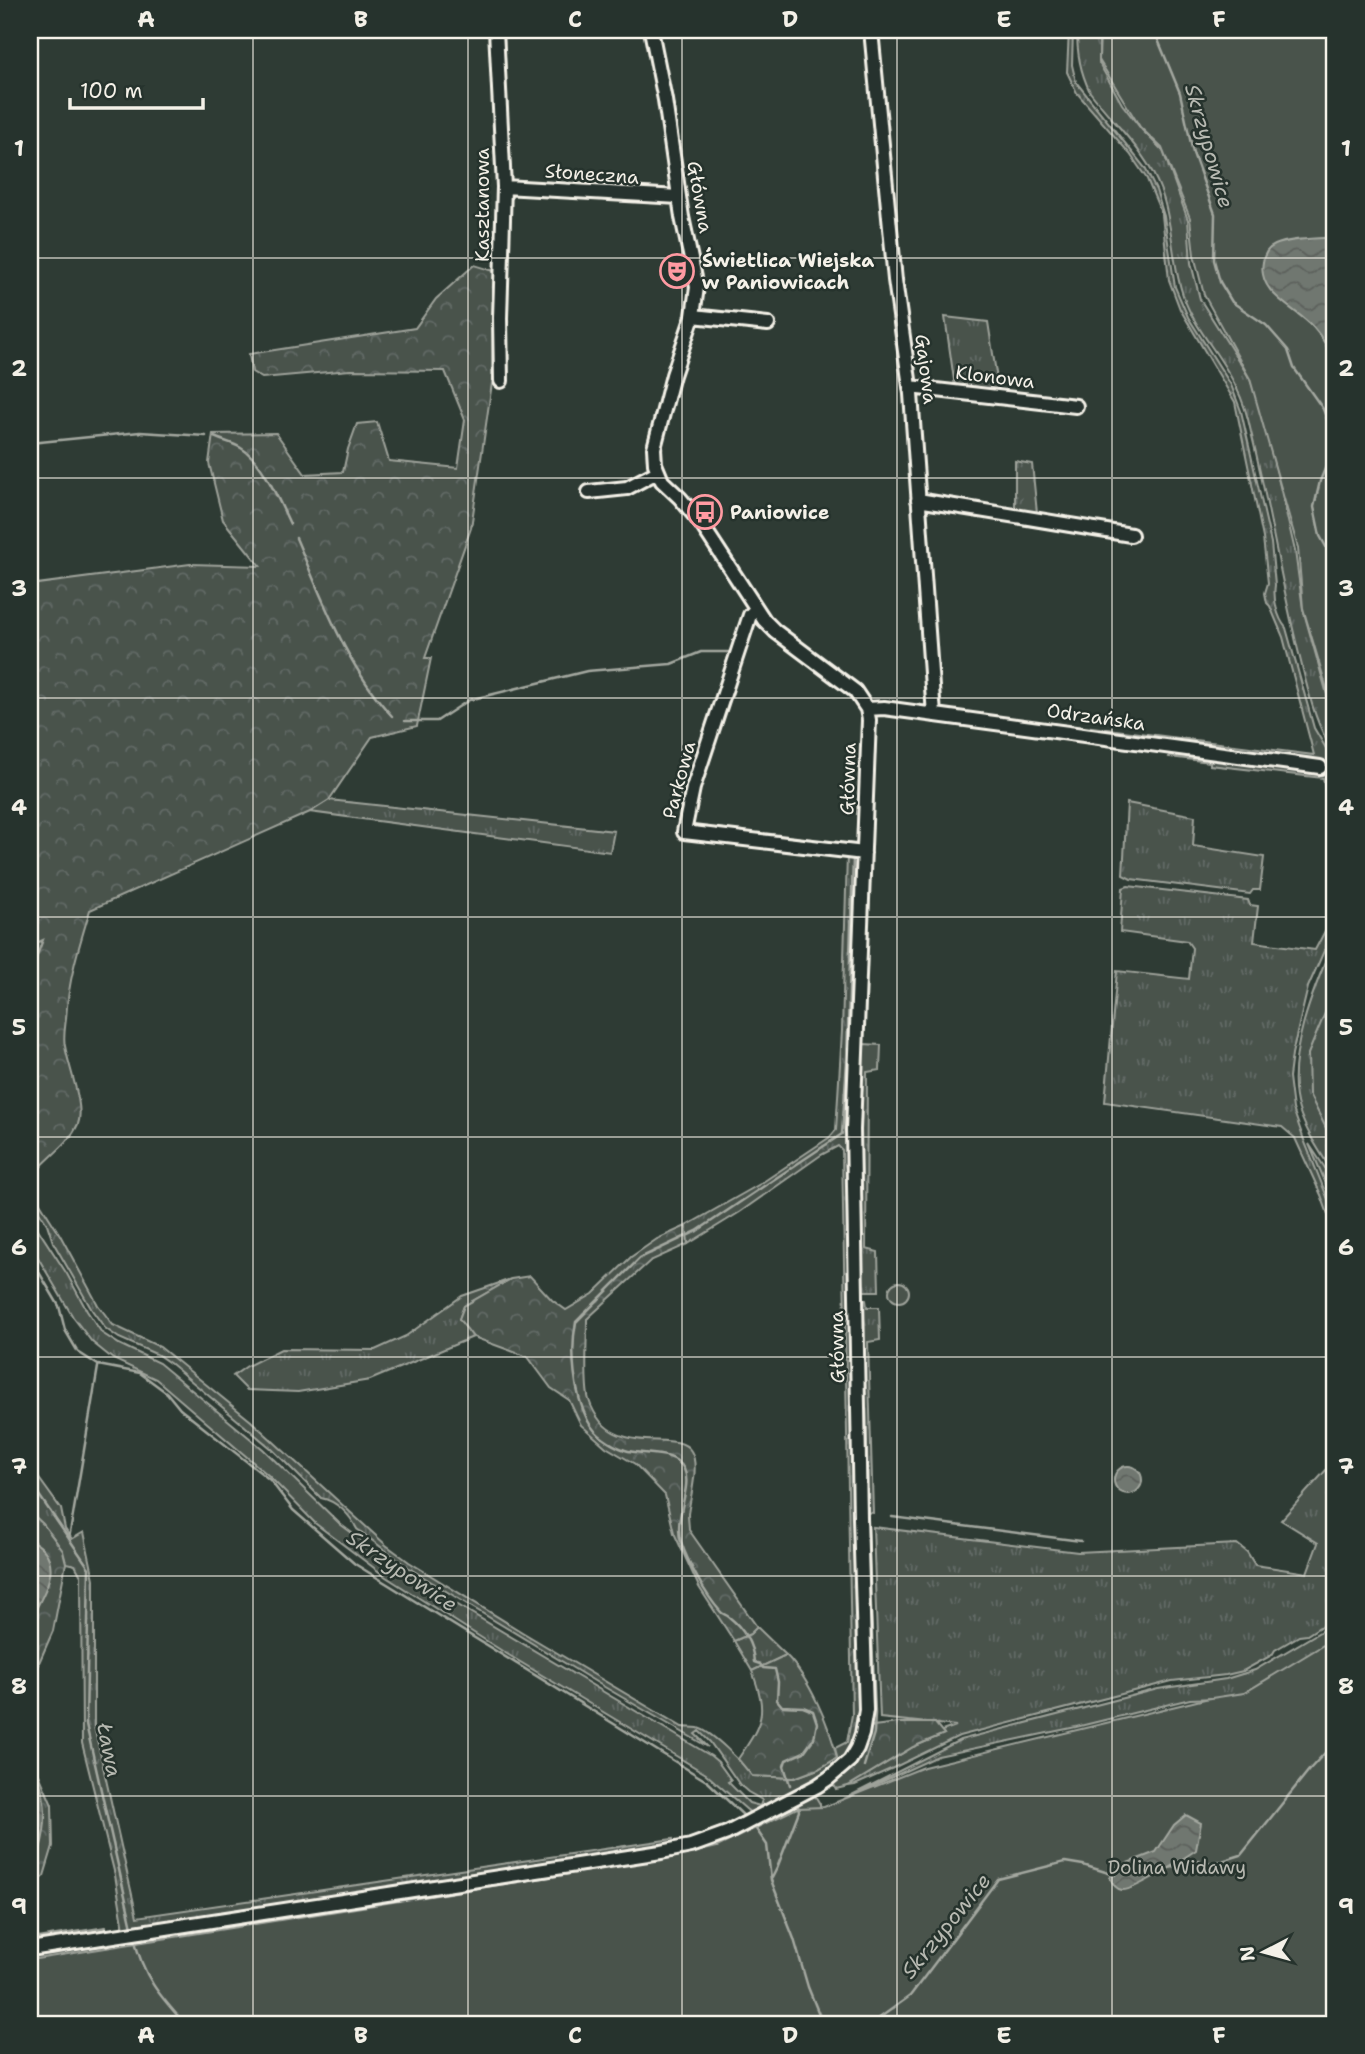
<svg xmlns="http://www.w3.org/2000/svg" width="1365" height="2054" viewBox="0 0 1365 2054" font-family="'Shantell Sans',sans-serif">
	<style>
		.grass { fill: url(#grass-tufts); stroke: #9ea29a; stroke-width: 2 }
		.forest { fill: url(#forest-crowns); stroke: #9ea29a; stroke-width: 2 }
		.park { fill: #48524c; stroke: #9ea29a; stroke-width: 2 }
		.water { fill: url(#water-waves); stroke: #a4a8a0; stroke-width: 2 }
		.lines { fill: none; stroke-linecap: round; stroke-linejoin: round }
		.stream { stroke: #a4a8a0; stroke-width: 2.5 }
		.minor-casing { stroke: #f4f1e8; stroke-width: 18 }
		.minor { stroke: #26332d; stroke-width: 12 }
		.grid { fill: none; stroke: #f4f1e8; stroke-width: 2; stroke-opacity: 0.55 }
		.labels { text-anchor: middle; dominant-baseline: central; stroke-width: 5; stroke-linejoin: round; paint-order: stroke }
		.street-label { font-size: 19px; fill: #f4f1e8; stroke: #26332d }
		.poi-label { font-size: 19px; font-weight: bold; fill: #f4f1e8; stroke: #26332d; text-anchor: start }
		.park-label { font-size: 19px; fill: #b8b9b1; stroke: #26332d }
		.water-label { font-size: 21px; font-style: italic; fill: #b8bab2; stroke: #26332d }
		.neatline { fill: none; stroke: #f4f1e8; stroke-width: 2.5 }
		.grid-label { font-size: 23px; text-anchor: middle; font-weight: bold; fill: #f4f1e8 }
	</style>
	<defs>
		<pattern id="grass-tufts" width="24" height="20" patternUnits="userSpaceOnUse" patternTransform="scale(1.75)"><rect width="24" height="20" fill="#48524c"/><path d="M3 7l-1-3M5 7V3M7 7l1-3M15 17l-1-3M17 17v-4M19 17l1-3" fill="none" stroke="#636b66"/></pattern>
		<pattern id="forest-crowns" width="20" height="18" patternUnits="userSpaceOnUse" patternTransform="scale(1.75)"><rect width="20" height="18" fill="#48524c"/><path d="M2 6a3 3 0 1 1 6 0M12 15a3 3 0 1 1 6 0" fill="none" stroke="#636b66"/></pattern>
		<pattern id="water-waves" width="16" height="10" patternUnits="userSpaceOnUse" patternTransform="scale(1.75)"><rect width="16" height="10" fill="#6f7770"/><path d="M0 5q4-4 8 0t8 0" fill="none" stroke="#5c605b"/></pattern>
	</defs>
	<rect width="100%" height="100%" fill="#2e3b34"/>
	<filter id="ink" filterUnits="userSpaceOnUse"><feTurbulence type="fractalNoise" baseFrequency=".0143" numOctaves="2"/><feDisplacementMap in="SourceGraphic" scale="14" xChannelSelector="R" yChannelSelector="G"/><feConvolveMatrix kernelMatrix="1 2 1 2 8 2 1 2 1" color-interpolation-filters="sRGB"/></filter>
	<g filter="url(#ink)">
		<!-- grass -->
		<path class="grass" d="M1069,30H1073L1072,65L1076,82L1145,168L1156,190L1164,216L1175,287L1188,317L1231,385L1241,411L1271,543L1275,585C1273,599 1277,617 1286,628L1314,728L1333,760L1329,764L1092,734L1091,727L1314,755L1283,637L1270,606L1267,603L1265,593L1268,583L1263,538L1235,402L1180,309L1169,280L1162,215L1147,179L1130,154L1077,93L1067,72Z
			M1077,30H1099V63L1122,104L1142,130L1163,151L1188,220L1191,263L1200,299L1250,379L1266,426L1295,551L1303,609L1335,723V756L1332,742L1327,741C1312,714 1306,681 1298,650C1280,578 1269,504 1251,432C1248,417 1243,401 1236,387C1223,359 1202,337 1189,310C1171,273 1175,229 1161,191C1147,152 1114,124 1090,92C1080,71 1077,53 1077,30Z
			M945,317L988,322L999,392L955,387Z
			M1015,461L1032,464L1037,513L1015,510Z
			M1171,751L1333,772L1335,774V832L1323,778L1210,765V762L1169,757Z
			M329,800L614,831L610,852L310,812Z
			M1127,803L1195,816L1193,846L1264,857L1260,890H1253L1250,894L1131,879L1123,875Z
			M847,854L858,856L849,1149L863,1708L856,1739L848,1753L837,1767L755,1817L706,1774L507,1654L386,1577L316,1524L268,1475L156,1379L113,1359L92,1342L73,1317L30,1244V1217L67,1274L87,1311L102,1333L119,1344L159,1363L263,1449L340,1524L411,1577L711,1756L718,1762L731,1780L728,1782L749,1803L760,1806L762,1800L748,1792L740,1785L710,1742L699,1731L695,1734L708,1747L601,1685L467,1604L409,1568L357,1529C350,1515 337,1501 321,1498L272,1449L171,1364L158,1355L119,1338L105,1328L92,1310L53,1242L47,1224L36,1207L30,1203V1187L60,1235L98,1305L113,1325L160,1347L251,1421L386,1545L409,1562L522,1632L682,1727C687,1728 693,1727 698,1728C713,1732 742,1763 753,1776L794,1778L818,1769L837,1758L835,1748L847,1742L852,1715L842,1150L838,1146L821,1155L740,1212L688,1244L686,1226L760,1184L830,1137L836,1130L842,1031Z
			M1128,886L1248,900L1250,905L1258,906L1254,942L1315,950L1335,912V926L1308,987L1292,1054L1289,1077L1293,1109L1304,1140L1334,1214L1335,1259L1333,1228L1321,1195L1295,1138L1282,1127L1105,1102L1117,971L1189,979L1192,948L1187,941L1120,932L1123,888Z
			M43,939L30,975V946Z
			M1335,939V1176C1322,1155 1307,1134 1299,1110C1283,1060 1315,985 1335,939Z
			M863,1044L881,1045L880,1070L867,1072L866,1249L878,1252L879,1291H860L855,1177L861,1046Z
			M1309,1144L1335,1183V1205Z
			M511,1279L464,1306L459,1319L473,1337L370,1380L298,1392L247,1390L233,1376L247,1366L281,1349L375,1350L406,1336L462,1296Z
			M889 1292a10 10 0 1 1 20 0a10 10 0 1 1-20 0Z
			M1335,1284V1391L1329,1342L1330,1309H1334Z
			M862,1299L866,1300L867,1307H879L880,1340L868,1342L873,1513L864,1512L859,1304Z
			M1335,1460V1617L1307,1635L1299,1636L1275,1650L1272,1655L1243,1671L1226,1675L1172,1681L959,1736L893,1768L855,1785L848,1786L913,1747L944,1734L942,1731L956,1726L880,1718L873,1527L1078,1552L1237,1544L1247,1552L1255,1565L1307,1573L1318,1543L1281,1520Z
			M30,1466L61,1509L65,1529L72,1539L84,1532L94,1579V1726L137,1917L673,1839L674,1846L124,1929L115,1875L82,1743L81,1576L75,1565L66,1563C61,1542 44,1526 30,1512Z
			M1335,1623V1644L1242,1697L1190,1699L1076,1727L938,1756L842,1800L960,1740L1158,1689L1226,1679L1255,1670Z
			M757,1627L786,1655L752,1671L734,1641L750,1634Z
			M814,1794L820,1804L821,1830L788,1808Z
			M674,1854L676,1863L243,1937V1920Z"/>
		<!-- forest -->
		<path class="forest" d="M474,265L494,271L492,383L471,528L425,658H431L417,726L372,737L329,800L310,812L90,910C79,946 68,981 66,1019C65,1028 63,1038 65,1046C68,1065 85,1107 78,1124C67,1149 42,1159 30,1181V975L43,940L30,946V890L37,881L30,873V585L190,564L260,566L223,520L209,463L213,434L276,433L305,474L343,472L348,449L357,424L377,422L389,461L458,468L465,420L445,371L350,370L262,378L252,372L249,354L415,328L436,299Z
			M686,1226L688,1244L650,1261L587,1319C587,1337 584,1386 589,1400C610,1463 676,1426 691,1451C700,1465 690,1498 688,1514C688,1520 689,1525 689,1530L757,1627L750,1634L734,1641L699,1587L674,1533L665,1495L635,1464L606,1447L581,1425L569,1400L551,1388L528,1357L473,1337L459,1319L464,1306L511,1279L530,1276L552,1300L566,1310L593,1294L631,1257L657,1239Z
			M30,1512L43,1524L63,1551L66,1563L53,1631L30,1683Z
			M786,1655C809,1678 830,1726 837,1758L818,1769L794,1778L752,1776L738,1759C763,1722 768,1714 752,1671Z
			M30,1692L34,1763L52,1805L53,1846L44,1876L30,1887Z
			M898,1723H935L944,1734L913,1747L848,1786L836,1789L833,1783L853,1765L868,1730L873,1726Z
			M106,1927L107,1931L30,1946V1939Z
			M108,1945L101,1958L30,2024V1954L55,1949Z"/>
		<!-- park -->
		<path class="park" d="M1100,30H1335V716L1303,608L1298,548L1250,379L1204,295L1194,255L1190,218L1162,148L1140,127L1099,60Z
			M1335,989V1146L1309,1094L1308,1054Z
			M1335,1638V2024H30V1960L675,1857L717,1847L797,1808L824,1807L924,1767L1205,1699L1244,1693Z"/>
		<!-- water -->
		<path class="water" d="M1335,237V365C1330,351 1323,338 1313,327C1295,307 1257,294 1263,262C1264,254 1268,248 1275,245C1291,238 1318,239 1335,237Z
			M1114 1480a14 14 0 1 1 28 0a14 14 0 1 1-28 0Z
			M30,1540C69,1559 43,1593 30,1621Z
			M30,1751C31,1762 34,1768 38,1777C47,1801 47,1826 40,1849L31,1851Z
			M1186,1815L1201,1823L1196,1850C1183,1859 1135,1891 1122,1890C1115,1889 1113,1883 1110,1878L1117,1867L1156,1852L1174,1825Z"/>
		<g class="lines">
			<!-- stream -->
			<path class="stream" d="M1154,30L1180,93L1193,153L1215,214L1214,260L1220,282L1232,302L1266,325L1288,350L1294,368L1323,409L1331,430V454L1320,481L1314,507L1320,536L1335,563
				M214,437C223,441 233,443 241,448C263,461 279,501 290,524
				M30,443L140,432L206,436
				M296,538C323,600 346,666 392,716
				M405,721H437L469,700L587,671L671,664L701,652H732
				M30,878C36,886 35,893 30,901
				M30,1257L59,1306L65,1330L78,1352L98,1365L140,1373L167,1393L180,1409L270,1480L293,1510L355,1564L708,1782L744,1816
				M866,1409L868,1511
				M30,1482L89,1568L86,1724L132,1927
				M892,1517L1081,1541
				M69,1539L98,1367
				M864,1766L874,1733L875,1713L868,1528
				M790,1785L784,1766L786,1760L804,1752L814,1738L817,1723L813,1711L803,1707L782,1706L777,1700L778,1682L775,1669L763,1668L760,1664L754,1662C753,1644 743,1628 729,1617C725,1614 723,1615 720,1611C705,1594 688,1563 681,1542C673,1518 693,1487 684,1469C674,1449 642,1456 625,1450C611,1445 595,1435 588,1421C574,1394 570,1352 576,1322L640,1258L697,1231L842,1134L847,1061L853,857
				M756,1829L767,1845L771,1880L794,1939L808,1987L823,2024
				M1169,1868L1200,1861L1209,1863L1222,1861L1241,1855L1309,1770L1334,1743
				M772,1878L777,1868L799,1811L798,1806
				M134,1937C143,1977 159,1995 185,2024
				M876,2020L884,2024
				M871,2024L910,1996L998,1879L1065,1862L1083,1865L1115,1875"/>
			<!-- minor casing -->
			<g class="minor-casing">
				<path id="minor" d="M496,30L504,187L500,318L501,381
					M871,30L895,280L911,394L934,715
					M504,187L679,197
					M693,316L768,324
					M910,387L1076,406
					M589,492L627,488L657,472
					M918,500L1131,535
					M756,609L750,615L693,788L684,832L864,853
					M867,709L884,708L1320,767
					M30,1949L661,1852L691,1846L727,1833L817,1786L829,1778L850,1760L857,1748L862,1734L866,1710L865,1679L860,1518L853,1130L869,720L867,709L855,691L775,631L764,620L700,522L680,498L662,481L655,464L654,448L673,375L693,316L697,287L682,217L665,100L651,30"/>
			</g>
			<!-- minor -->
			<use href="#minor" class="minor"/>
		</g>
	</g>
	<!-- grid -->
	<path class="grid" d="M253,30V2024M468,30V2024M682,30V2024M897,30V2024M1112,30V2024M30,258H1335M30,478H1335M30,698H1335M30,917H1335M30,1137H1335M30,1357H1335M30,1576H1335M30,1796H1335"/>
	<!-- icons -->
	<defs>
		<g id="theatre-ring" transform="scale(1.75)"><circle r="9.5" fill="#26332d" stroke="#ff9aa2" stroke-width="1.5"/><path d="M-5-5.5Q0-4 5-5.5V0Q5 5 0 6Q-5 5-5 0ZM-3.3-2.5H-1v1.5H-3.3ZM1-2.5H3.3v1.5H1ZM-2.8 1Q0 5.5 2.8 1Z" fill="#ff9aa2"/></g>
		<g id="bus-ring" transform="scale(1.75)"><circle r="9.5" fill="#26332d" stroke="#ff9aa2" stroke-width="1.5"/><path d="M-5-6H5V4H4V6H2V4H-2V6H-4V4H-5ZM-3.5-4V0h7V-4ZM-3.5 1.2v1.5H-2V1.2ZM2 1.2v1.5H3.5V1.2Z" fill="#ff9aa2"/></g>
	</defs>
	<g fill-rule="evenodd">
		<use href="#theatre-ring" x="677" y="271"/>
		<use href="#bus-ring" x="705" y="512"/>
	</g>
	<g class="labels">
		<!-- street labels -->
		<g class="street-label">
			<text transform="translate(592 174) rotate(4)">Słoneczna</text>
			<text transform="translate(700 197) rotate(80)">Główna</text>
			<text transform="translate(482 205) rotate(-90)">Kasztanowa</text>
			<text transform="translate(926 369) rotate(83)">Gajowa</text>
			<text transform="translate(995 377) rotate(7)">Klonowa</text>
			<text transform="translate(1096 717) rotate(8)">Odrzańska</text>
			<text transform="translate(848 779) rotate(-88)">Główna</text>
			<text transform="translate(679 780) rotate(-75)">Parkowa</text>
			<text transform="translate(837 1347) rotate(-91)">Główna</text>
		</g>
		<!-- poi labels -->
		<g class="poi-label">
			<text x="702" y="260">Świetlica Wiejska<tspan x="702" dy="22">w Paniowicach</tspan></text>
			<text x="730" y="512">Paniowice</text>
		</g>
		<!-- park labels -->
		<g class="park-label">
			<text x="1177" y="1867">Dolina Widawy</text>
		</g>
		<!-- water labels -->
		<g class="water-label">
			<text transform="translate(1209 146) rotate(74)">Skrzypowice</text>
			<text transform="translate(402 1571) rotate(34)">Skrzypowice</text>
			<text transform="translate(109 1750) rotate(79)">Ława</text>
			<text transform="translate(946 1926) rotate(-51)">Skrzypowice</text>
		</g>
	</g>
	<!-- margin -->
	<rect width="1365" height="2054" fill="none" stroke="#26332d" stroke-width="77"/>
	<!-- north arrow -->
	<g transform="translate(1264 1952) rotate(264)" stroke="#26332d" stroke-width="5" paint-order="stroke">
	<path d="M0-5L12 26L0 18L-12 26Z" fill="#f4f1e8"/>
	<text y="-10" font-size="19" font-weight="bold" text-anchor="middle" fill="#f4f1e8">N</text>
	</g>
	<!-- scale -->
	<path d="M70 98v10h133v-10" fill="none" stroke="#f4f1e8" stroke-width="3.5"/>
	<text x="80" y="98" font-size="21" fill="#f4f1e8" stroke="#26332d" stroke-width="5" paint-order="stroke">100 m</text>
	<rect x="38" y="38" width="1288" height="1978" class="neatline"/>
	<g class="grid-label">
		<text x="146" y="27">A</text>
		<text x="361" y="27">B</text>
		<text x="575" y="27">C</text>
		<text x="790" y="27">D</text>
		<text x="1004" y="27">E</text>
		<text x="1219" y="27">F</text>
		<text x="19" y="156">1</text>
		<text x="1346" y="156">1</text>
		<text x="19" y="376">2</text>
		<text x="1346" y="376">2</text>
		<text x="19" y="596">3</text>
		<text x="1346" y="596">3</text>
		<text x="19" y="815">4</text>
		<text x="1346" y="815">4</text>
		<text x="19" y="1035">5</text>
		<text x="1346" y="1035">5</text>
		<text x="19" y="1255">6</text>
		<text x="1346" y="1255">6</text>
		<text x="19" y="1474">7</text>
		<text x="1346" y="1474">7</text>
		<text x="19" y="1694">8</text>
		<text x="1346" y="1694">8</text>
		<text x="19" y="1914">9</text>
		<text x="1346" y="1914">9</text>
		<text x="146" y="2043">A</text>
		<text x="361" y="2043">B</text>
		<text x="575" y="2043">C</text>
		<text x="790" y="2043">D</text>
		<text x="1004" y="2043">E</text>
		<text x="1219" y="2043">F</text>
	</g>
</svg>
